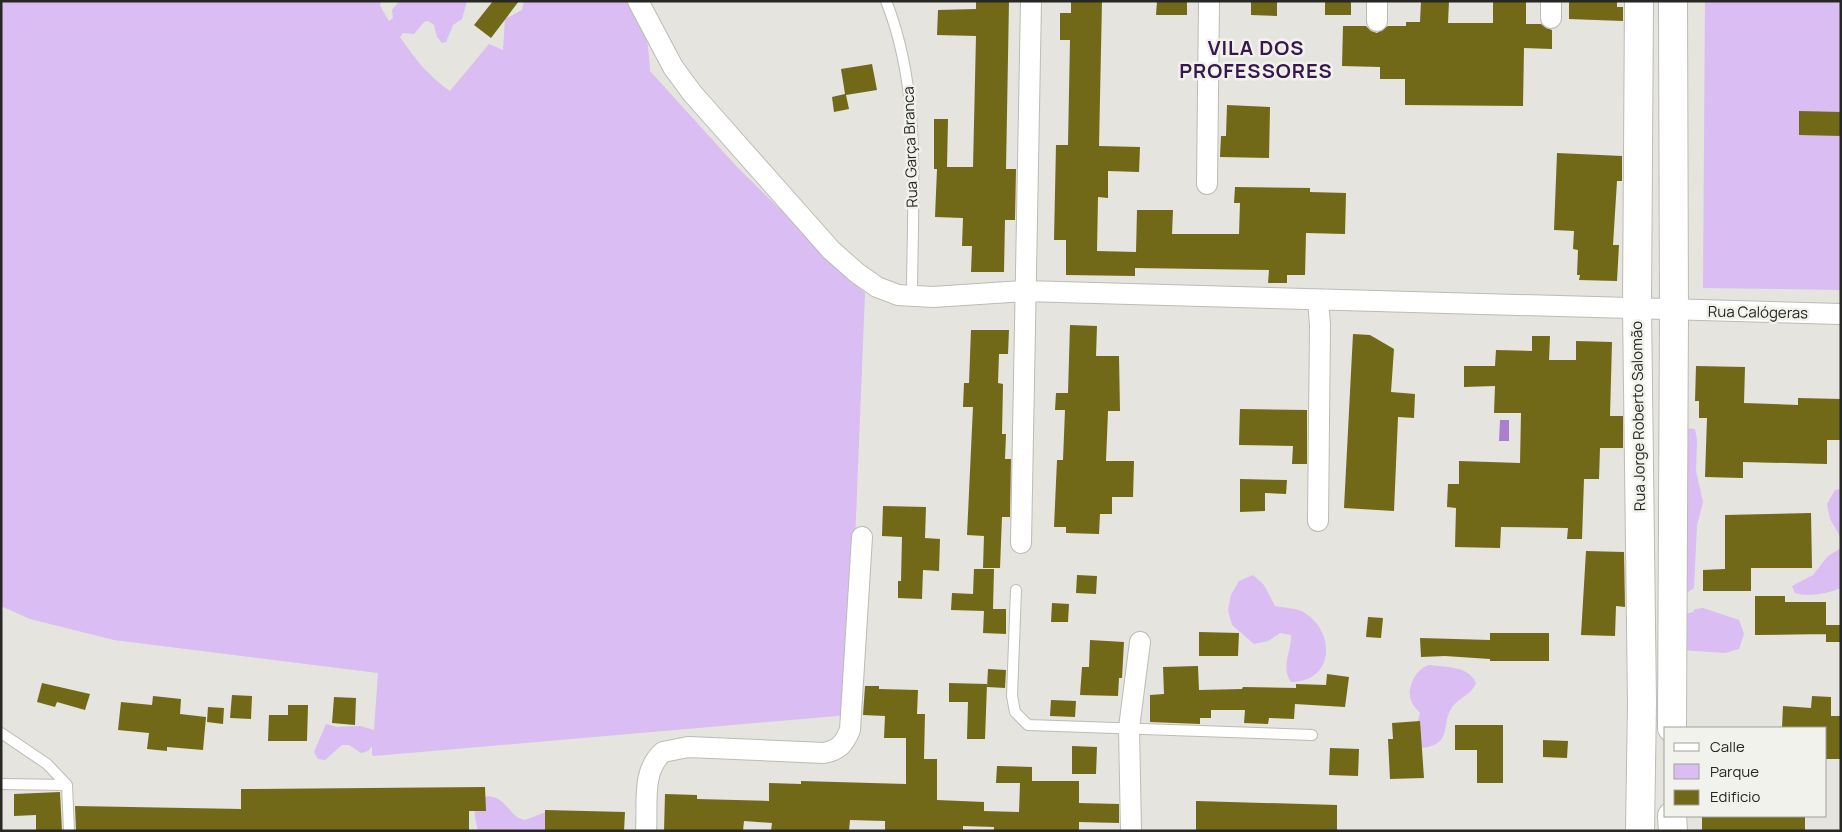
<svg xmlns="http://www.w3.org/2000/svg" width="1842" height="832" viewBox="0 0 1842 832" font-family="Manrope,sans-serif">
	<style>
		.green { fill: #d9bdf3 }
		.water { fill: #aa7fce }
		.building { fill: #716917 }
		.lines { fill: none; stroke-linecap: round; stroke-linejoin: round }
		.lane-casing { stroke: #bcbbb6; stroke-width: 12 }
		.street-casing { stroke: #bcbbb6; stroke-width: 22 }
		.secondary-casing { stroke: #bcbbb6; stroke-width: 30 }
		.lane { stroke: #fff; stroke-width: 10 }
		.street { stroke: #fff; stroke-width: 20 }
		.secondary { stroke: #fff; stroke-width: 28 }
		.labels { text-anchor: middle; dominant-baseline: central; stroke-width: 5; stroke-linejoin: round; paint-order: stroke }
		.street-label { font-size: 15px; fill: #272724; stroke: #f2f2ec }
		.district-label { font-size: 20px; font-weight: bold; letter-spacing: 1px; fill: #38174f; stroke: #f2f2ec }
	</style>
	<rect width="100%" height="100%" fill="#e5e4de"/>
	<!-- green -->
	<path class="green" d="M1,1H381L380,6L389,21L393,18L392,10L399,1H467L462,19L453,25L446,42L442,43L437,37L434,25L428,21L424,22L414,34L403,33L400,37C415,59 428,76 450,91L489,44L503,50L505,19L522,10L524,1H625C646,21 649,44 650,71L738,168L865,293L848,715L374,756L372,755V746L368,751L361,753L349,745H342L325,760L318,759L314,752L326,724L337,727L360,726L374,730L378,673L114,640L30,619L1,606Z
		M1705,1H1841V290L1703,288Z
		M1687,428L1695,429L1697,440L1696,471L1703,502L1697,525L1694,588L1688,592L1683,586L1687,548Z
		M1841,489V538L1830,519L1827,504L1835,490Z
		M1841,548V588C1826,594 1810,597 1795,593L1792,586L1813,575L1828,556Z
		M1253,575L1264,585L1275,606C1284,608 1298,608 1305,613C1336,633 1334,682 1291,682C1280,666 1292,652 1291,635L1280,633L1268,641L1254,644L1232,625L1228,610L1231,595L1239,581Z
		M1703,608L1739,620L1744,634L1739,649L1725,653L1681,650L1686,614L1693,612L1695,609Z
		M1429,665C1446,667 1469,666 1476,683C1471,696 1457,698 1451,709C1441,725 1453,743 1423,748L1417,744L1416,728L1420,713C1417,709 1412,705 1411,700C1406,687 1417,668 1429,665Z
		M488,796C504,798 507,809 518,818L525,820L546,812L560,831H478C475,816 469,802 488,796Z"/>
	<!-- water -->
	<path class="water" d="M1500,420H1509V441H1499Z"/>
	<!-- building -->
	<path class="building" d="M493,1H519L491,38L474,25Z
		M976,1H1009L1006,169H1016L1015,220H1005L1004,272H971L972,246H962L963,218L935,217L937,169H934V119H948L947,167H973L976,36L937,35L938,10L976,9Z
		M1071,1H1102L1099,146L1140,147L1139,172L1108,171V198L1098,197L1097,251L1136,252L1137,210H1173L1172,234H1239L1240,203H1234L1235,187L1310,188V192L1346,193L1345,234L1306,233L1305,275H1287V283H1268L1269,270L1135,268V276L1066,275V240H1054L1056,145H1068L1070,40H1060V13H1071Z
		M1157,1H1187V15H1156Z
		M1251,1H1277V16L1251,15Z
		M1325,1H1351V15H1325Z
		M1421,1H1449L1448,23H1493V1H1526V24H1541L1546,28L1552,30V49L1524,48L1523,106L1405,105V79H1380V67L1342,66L1343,26H1366L1371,31L1377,33L1388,26H1406V22H1420Z
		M1569,1H1617V7H1623V21L1569,19Z
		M872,64L877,90L846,95L849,109L834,112L832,97L845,94L841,69Z
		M1227,105L1270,107L1269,158L1220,157L1221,136H1226Z
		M1799,111L1841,112V136L1799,135Z
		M1557,153L1622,156V181H1617L1613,245H1619L1617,281L1579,280L1580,275H1577L1578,250L1573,249L1574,231L1554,230Z
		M1070,325L1097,326L1096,356H1119L1120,411H1108L1106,461H1134L1133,497H1112V514H1100L1099,534L1066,533V527H1054L1057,460H1063L1065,410H1055L1056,393H1068Z
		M971,330H1009L1008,354H999L998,383L1003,384L1002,434H1006L1005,459H1011L1010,517H1002L1000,568H983L984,536L967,535L973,407H963L964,383H969Z
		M1353,334L1370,335L1394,349L1391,392L1415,394L1414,418L1398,417L1394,511L1344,508Z
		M1532,336H1550L1549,360H1576V341L1612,342L1610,416H1623V448H1600L1599,479H1584L1582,539H1567L1568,528L1501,527L1500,548L1455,547L1456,508L1447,507L1448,484H1459V461L1520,463L1521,413H1494L1495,386L1464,387V366H1495L1496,350L1532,351Z
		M1696,366L1745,367L1744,403L1798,405V398L1841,399V440H1827V464L1743,462V478L1705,477L1707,418H1699V401H1695Z
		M1240,409L1307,410V464H1292L1293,446L1239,445Z
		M1240,479L1287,480L1286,494L1265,493V511L1240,512Z
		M883,506L926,507L925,538L940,539L939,571L923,570L922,599L898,598V581H901L902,537L882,536Z
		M1811,513L1812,568H1751V591H1703V570L1725,569V515Z
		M1586,551L1624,552L1625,607L1616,606L1615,636L1581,635Z
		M974,569H994L993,609H1006V634L983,633L984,611L951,610L952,593L973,594Z
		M1077,575L1097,576L1096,594L1076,593Z
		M1755,596H1785V602H1826V634L1755,635Z
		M1052,603L1069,604L1068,622H1051Z
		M1368,617L1383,618L1381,638L1366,637Z
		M1826,625H1841V642H1826Z
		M1199,632L1239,633L1238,656H1199Z
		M1490,633H1549V661H1490V659L1445,656L1421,657L1420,638L1490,640Z
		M1090,640L1124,642L1122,678H1119L1118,696L1080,695L1082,667H1089Z
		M1198,666L1199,690L1242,689L1243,687L1296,688V684L1326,685L1327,674L1349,677L1345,707L1295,704L1294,719L1269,718L1268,724L1244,723L1245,710H1211V718H1200V724L1150,722V695L1164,694L1163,667Z
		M988,669L1006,670L1005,688L987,687Z
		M42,683L90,694L85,710L57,702L55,707L37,702Z
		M949,683L987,684L985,739H967L968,702H949Z
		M865,686H879V689L918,690L917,714H925L924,759H937V800L984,802V811L1019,812L1020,783H996L997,766L1032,767V781H1079V803L1119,804V823L1079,822V831H994V827L963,826V831H885V821L850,820L849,831H771L772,823L744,821L743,831H664L665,794L697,795V799L769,801V783L801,784V781L906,784V738H884L885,716L863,715Z
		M232,695L252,696L251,719L230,718Z
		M153,696L181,699L180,714L206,717L203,750L167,747V751L147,749L149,733L118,730L121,702L152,705Z
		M1812,696L1831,697V716H1841V759H1826V728H1782L1783,706L1811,708Z
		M334,697L356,698L355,725L332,723Z
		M1051,700L1076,701L1075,717L1050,716Z
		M288,705H308L307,741H268L269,715H288Z
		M208,707L224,708L223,724L207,722Z
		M1420,721L1424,778L1390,779L1388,739H1393L1392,723Z
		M1455,725H1503V783H1477V750H1455Z
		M1543,740L1568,741L1567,758L1543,757Z
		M1072,746L1097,747L1096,774H1072Z
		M1330,748L1359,749L1358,776L1329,775Z
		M485,787L486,811H469V831H76L75,806L241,809V789Z
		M60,792L62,831H36V815L14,816V794Z
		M1196,801L1337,805V831H1196Z
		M545,810L625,812L624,831H545Z
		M1702,816H1805V831H1702Z"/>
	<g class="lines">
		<!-- lane casing -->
		<g class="lane-casing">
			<path id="lane" d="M886,1C923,93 912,199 912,297
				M1016,590L1012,696L1015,712L1028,725L1312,735
				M1,733L47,764L67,785L69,831
				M1,784L67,785"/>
		</g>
		<!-- street casing -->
		<g class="street-casing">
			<path id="street" d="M638,1L673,67L692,93L831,250L857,273L877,287L898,295L933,297L1024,291L1841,314
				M1551,1V18
				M1377,21V1
				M1207,184L1209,1
				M1318,521L1320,325L1318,300
				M1021,543L1031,1
				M646,831C648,804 641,771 663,752L688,747L824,753C839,750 844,744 850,730L862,537
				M1131,831L1129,728L1140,642"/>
		</g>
		<!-- secondary casing -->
		<g class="secondary-casing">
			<path id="secondary" d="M1639,1L1637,307L1642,703L1640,831
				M1672,728L1674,311L1673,1
				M1672,816L1673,831"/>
		</g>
		<!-- lane -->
		<use href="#lane" class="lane"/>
		<!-- street -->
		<use href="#street" class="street"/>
		<!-- secondary -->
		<use href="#secondary" class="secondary"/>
	</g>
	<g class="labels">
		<!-- street labels -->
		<g class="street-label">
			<text transform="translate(910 147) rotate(-92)">Rua Garça Branca</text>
			<text transform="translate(1758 312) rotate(1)">Rua Calógeras</text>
			<text transform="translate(1638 416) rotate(-91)">Rua Jorge Roberto Salomão</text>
		</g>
		<!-- district labels -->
		<g class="district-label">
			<text x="1256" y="47">VILA DOS<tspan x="1256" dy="23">PROFESSORES</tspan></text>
		</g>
	</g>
	<!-- border -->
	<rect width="1842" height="832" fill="none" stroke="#272724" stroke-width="5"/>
	<!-- legend -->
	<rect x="1664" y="727" width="162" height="90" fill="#f2f2ec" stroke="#a1a19c"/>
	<rect x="1674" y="743" width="25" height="8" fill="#ffffff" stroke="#a1a19c"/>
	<text x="1710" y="752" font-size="15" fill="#272724">Calle</text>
	<rect x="1674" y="764" width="25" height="15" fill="#d9bdf3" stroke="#a1a19c"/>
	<text x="1710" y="777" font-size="15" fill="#272724">Parque</text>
	<rect x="1674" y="790" width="25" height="15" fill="#716917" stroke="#a1a19c"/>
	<text x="1710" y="802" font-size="15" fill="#272724">Edificio</text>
</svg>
